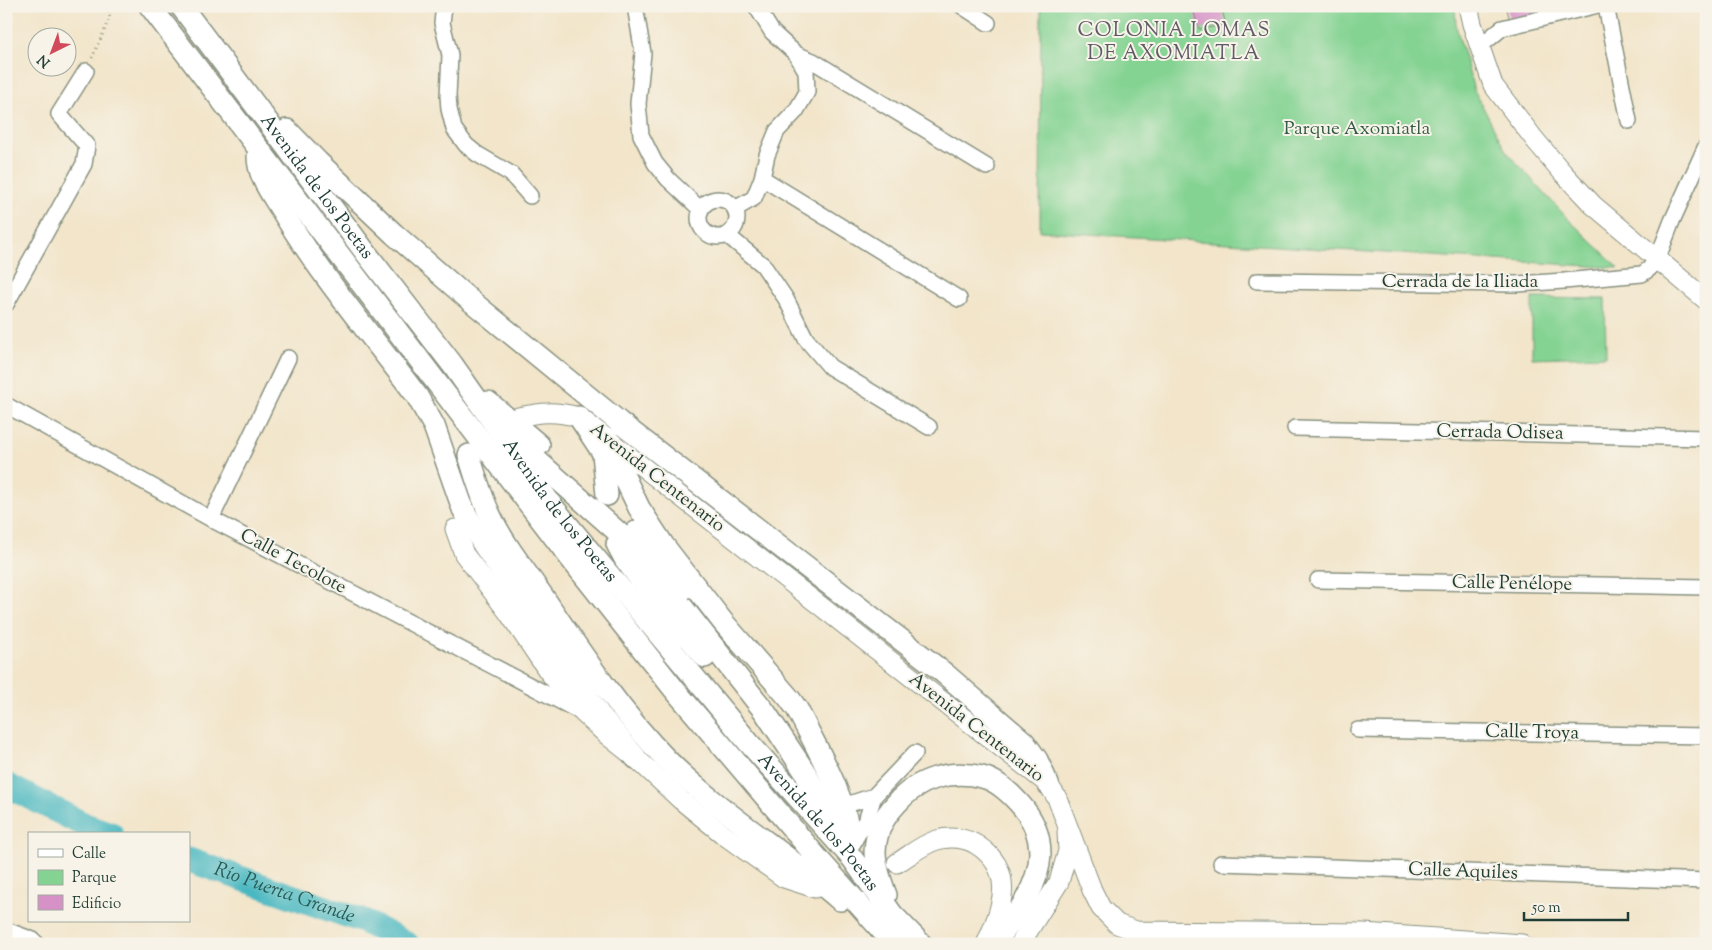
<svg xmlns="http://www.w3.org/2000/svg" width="1712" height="950" viewBox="0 0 1712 950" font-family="'Sorts Mill Goudy',serif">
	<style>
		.green { fill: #84d393; stroke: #528864 }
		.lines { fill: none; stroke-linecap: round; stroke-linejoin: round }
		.river { stroke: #49b8c1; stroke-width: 25 }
		.building { fill: #d692c7 }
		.minor-casing { stroke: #88917f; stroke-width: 18 }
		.major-casing { stroke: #88917f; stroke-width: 21 }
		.highway-casing { stroke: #88917f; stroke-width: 24 }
		.path { stroke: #88917f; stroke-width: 2.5; stroke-dasharray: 1 4; stroke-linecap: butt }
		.minor { stroke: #fff; stroke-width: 15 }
		.major { stroke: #fff; stroke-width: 19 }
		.highway { stroke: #fff; stroke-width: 21 }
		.labels { text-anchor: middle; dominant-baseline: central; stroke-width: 4; stroke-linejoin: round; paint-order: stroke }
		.park-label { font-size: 19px; fill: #335b47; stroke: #f7f3e8 }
		.street-label { font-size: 19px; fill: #1f3d34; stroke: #f7f3e8 }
		.neighbourhood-label { font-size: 20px; letter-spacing: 1px; fill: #5f5b67; stroke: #f7f3e8 }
		.water-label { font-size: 20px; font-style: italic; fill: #2a5c57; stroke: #f7f3e8 }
	</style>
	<rect width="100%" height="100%" fill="#f7f3e8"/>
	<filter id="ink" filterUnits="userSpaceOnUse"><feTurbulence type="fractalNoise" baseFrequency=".02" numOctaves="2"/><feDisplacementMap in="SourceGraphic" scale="10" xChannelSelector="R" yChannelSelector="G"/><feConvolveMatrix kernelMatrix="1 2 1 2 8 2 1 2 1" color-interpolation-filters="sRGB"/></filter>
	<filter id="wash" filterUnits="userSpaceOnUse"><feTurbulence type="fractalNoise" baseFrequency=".0096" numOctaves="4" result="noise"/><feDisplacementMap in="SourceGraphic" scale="20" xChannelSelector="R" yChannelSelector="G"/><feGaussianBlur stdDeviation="1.12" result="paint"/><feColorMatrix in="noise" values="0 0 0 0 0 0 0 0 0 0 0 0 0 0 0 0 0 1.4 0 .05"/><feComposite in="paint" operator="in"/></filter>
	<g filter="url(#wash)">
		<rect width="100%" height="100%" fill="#f2e5ca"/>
		<!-- green -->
		<path class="green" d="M1041,6H1455L1456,26L1474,90L1506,151L1567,218L1619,268L1040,231Z
			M1532,298L1605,299L1606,356L1532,358Z"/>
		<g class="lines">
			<!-- river -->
			<g class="river">
				<path d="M6,785L85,825L111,834"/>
				<path id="s1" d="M189,860L363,921L407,944"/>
			</g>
		</g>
		<g id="blocks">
			<!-- building -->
			<path class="building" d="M1192,6H1221L1226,25L1199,29Z
				M1506,6H1581L1511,24Z"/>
		</g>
	</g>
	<g filter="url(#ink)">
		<use href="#blocks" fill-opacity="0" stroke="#88917f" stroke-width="1"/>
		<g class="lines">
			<!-- minor casing -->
			<g class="minor-casing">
				<path id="minor" d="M444,6L442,23L450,55L448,96L449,109L454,129L466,145L477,154L511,174L530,196
					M635,6L643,53L638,104L641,135L655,163L668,179L700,209
					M962,6L988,23
					M1606,6L1629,121
					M1479,47L1502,28L1594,6
					M796,54L813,61L987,167
					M762,178L959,299
					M699 218a19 19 0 1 1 38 0a19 19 0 1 1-38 0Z
					M735,209L754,198L762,178L767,155L777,131L796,111L807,92L806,71L796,54L772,32L756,6
					M727,235L763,265L786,299L806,339L830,367L929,427
					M1257,281L1517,284L1564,281L1642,274L1649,269L1657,260L1672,221L1706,146
					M6,304L84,164L87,146L59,114L86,71
					M6,405L211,519L577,710
					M1295,428L1706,438
					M211,519L288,358
					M1318,580L1706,587
					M1358,730L1706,736
					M843,806L874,796
					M851,846L867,818L874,796L915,753
					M1221,863L1706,881
					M6,930L33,940L37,944"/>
			</g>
			<!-- major casing -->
			<g class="major-casing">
				<path id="major" d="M1468,6L1472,24L1493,85L1535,140L1563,173L1593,205L1706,300
					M518,417C542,412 554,411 579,417L1048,784L1057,798L1092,890L1101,908L1117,924L1136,931L1364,933L1522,944
					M455,529L464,554L508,612L548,671L583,713L607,735L636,758L681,800L724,835L784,878L815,888
					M897,863C910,855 923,844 937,840C950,836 966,838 977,845C1017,871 1002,908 986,944
					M1020,944L1059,882L1068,851L1067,832"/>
			</g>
			<!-- highway casing -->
			<g class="highway-casing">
				<g id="highway">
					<path d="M150,6L571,559L674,689L820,861L894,944"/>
					<path id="s2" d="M181,6L366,253L452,364L552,506L749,743L852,858L892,914L921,944"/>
					<path d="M287,130L318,162L394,234L465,296L619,422L944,673L1024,742L1037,760L1048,784"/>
					<path d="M258,156C258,177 272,194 282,211C321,276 371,335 417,396L434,426L463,509L483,544L599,714L636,758"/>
					<path d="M488,402L539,445"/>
					<path d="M579,417L603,453L607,495"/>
					<path d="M608,439L610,447L639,508L664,546L723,622L789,698L797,709C818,751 844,793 851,841"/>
					<path d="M519,442L524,449L620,534L676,599L765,712L805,772L835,827"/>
					<path d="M469,455C475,475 481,496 490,515C504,545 527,573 546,601C583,656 620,712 667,760C720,813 784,851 840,900"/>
					<path d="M636,532L659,555L685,588"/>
					<path d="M617,544L625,559L676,628L690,639L705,657"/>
					<path d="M886,895C881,882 875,865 875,851C876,831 883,818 896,804C917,779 950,769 982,777C996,780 1009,792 1019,803C1032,817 1040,834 1040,854C1039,889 1014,918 994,944"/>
				</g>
			</g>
			<!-- path -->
			<path class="path" d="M92,58L110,18L107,6"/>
			<!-- minor -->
			<use href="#minor" class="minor"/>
			<!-- major -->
			<use href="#major" class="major"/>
			<!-- highway -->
			<use href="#highway" class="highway"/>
		</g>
	</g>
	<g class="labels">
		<!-- park labels -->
		<g class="park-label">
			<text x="1357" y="129">Parque Axomiatla</text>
		</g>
		<!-- street labels -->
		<g class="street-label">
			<text stroke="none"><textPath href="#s2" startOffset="226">Avenida de los Poetas</textPath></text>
			<text x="1460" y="282">Cerrada de la Iliada</text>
			<text transform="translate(1500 433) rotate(1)">Cerrada Odisea</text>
			<text transform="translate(657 478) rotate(38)">Avenida Centenario</text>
			<text stroke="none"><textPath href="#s2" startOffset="631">Avenida de los Poetas</textPath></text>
			<text transform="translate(293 562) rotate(28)">Calle Tecolote</text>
			<text transform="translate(1512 584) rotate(1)">Calle Penélope</text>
			<text transform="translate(976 728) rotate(38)">Avenida Centenario</text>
			<text transform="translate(1532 733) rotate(1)">Calle Troya</text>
			<text stroke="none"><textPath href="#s2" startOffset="1036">Avenida de los Poetas</textPath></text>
			<text transform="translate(1463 872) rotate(2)">Calle Aquiles</text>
		</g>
		<!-- neighbourhood labels -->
		<g class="neighbourhood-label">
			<text x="1174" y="31">COLONIA LOMAS<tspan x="1174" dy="23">DE AXOMIATLA</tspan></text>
		</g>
		<!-- water labels -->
		<g class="water-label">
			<text stroke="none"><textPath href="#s1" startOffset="101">Río Puerta Grande</textPath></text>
		</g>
	</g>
	<!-- margin -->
	<rect width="1712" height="950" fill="none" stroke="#f7f3e8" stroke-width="25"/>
	<!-- legend -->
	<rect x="28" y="832" width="162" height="90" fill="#f7f3e8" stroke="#a1aaa0"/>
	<rect x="38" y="849" width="25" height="8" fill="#ffffff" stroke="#a1aaa0"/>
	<text x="72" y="858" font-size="15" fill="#1f3d34">Calle</text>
	<rect x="38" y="870" width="25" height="15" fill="#84d393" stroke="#a1aaa0"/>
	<text x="72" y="882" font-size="15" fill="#1f3d34">Parque</text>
	<rect x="38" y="895" width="25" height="15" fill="#d692c7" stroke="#a1aaa0"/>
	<text x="72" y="908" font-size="15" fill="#1f3d34">Edificio</text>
	<!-- north arrow -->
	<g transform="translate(52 52) rotate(222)"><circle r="24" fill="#f7f3e8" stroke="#a1aaa0"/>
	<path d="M0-4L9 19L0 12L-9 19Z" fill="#d1495b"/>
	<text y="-8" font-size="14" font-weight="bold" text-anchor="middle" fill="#1f3d34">N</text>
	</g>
	<!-- scale -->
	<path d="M1524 912v8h104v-8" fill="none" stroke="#1f3d34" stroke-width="2.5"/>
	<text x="1532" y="912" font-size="15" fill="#1f3d34" stroke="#f7f3e8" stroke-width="4" paint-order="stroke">50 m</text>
</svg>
